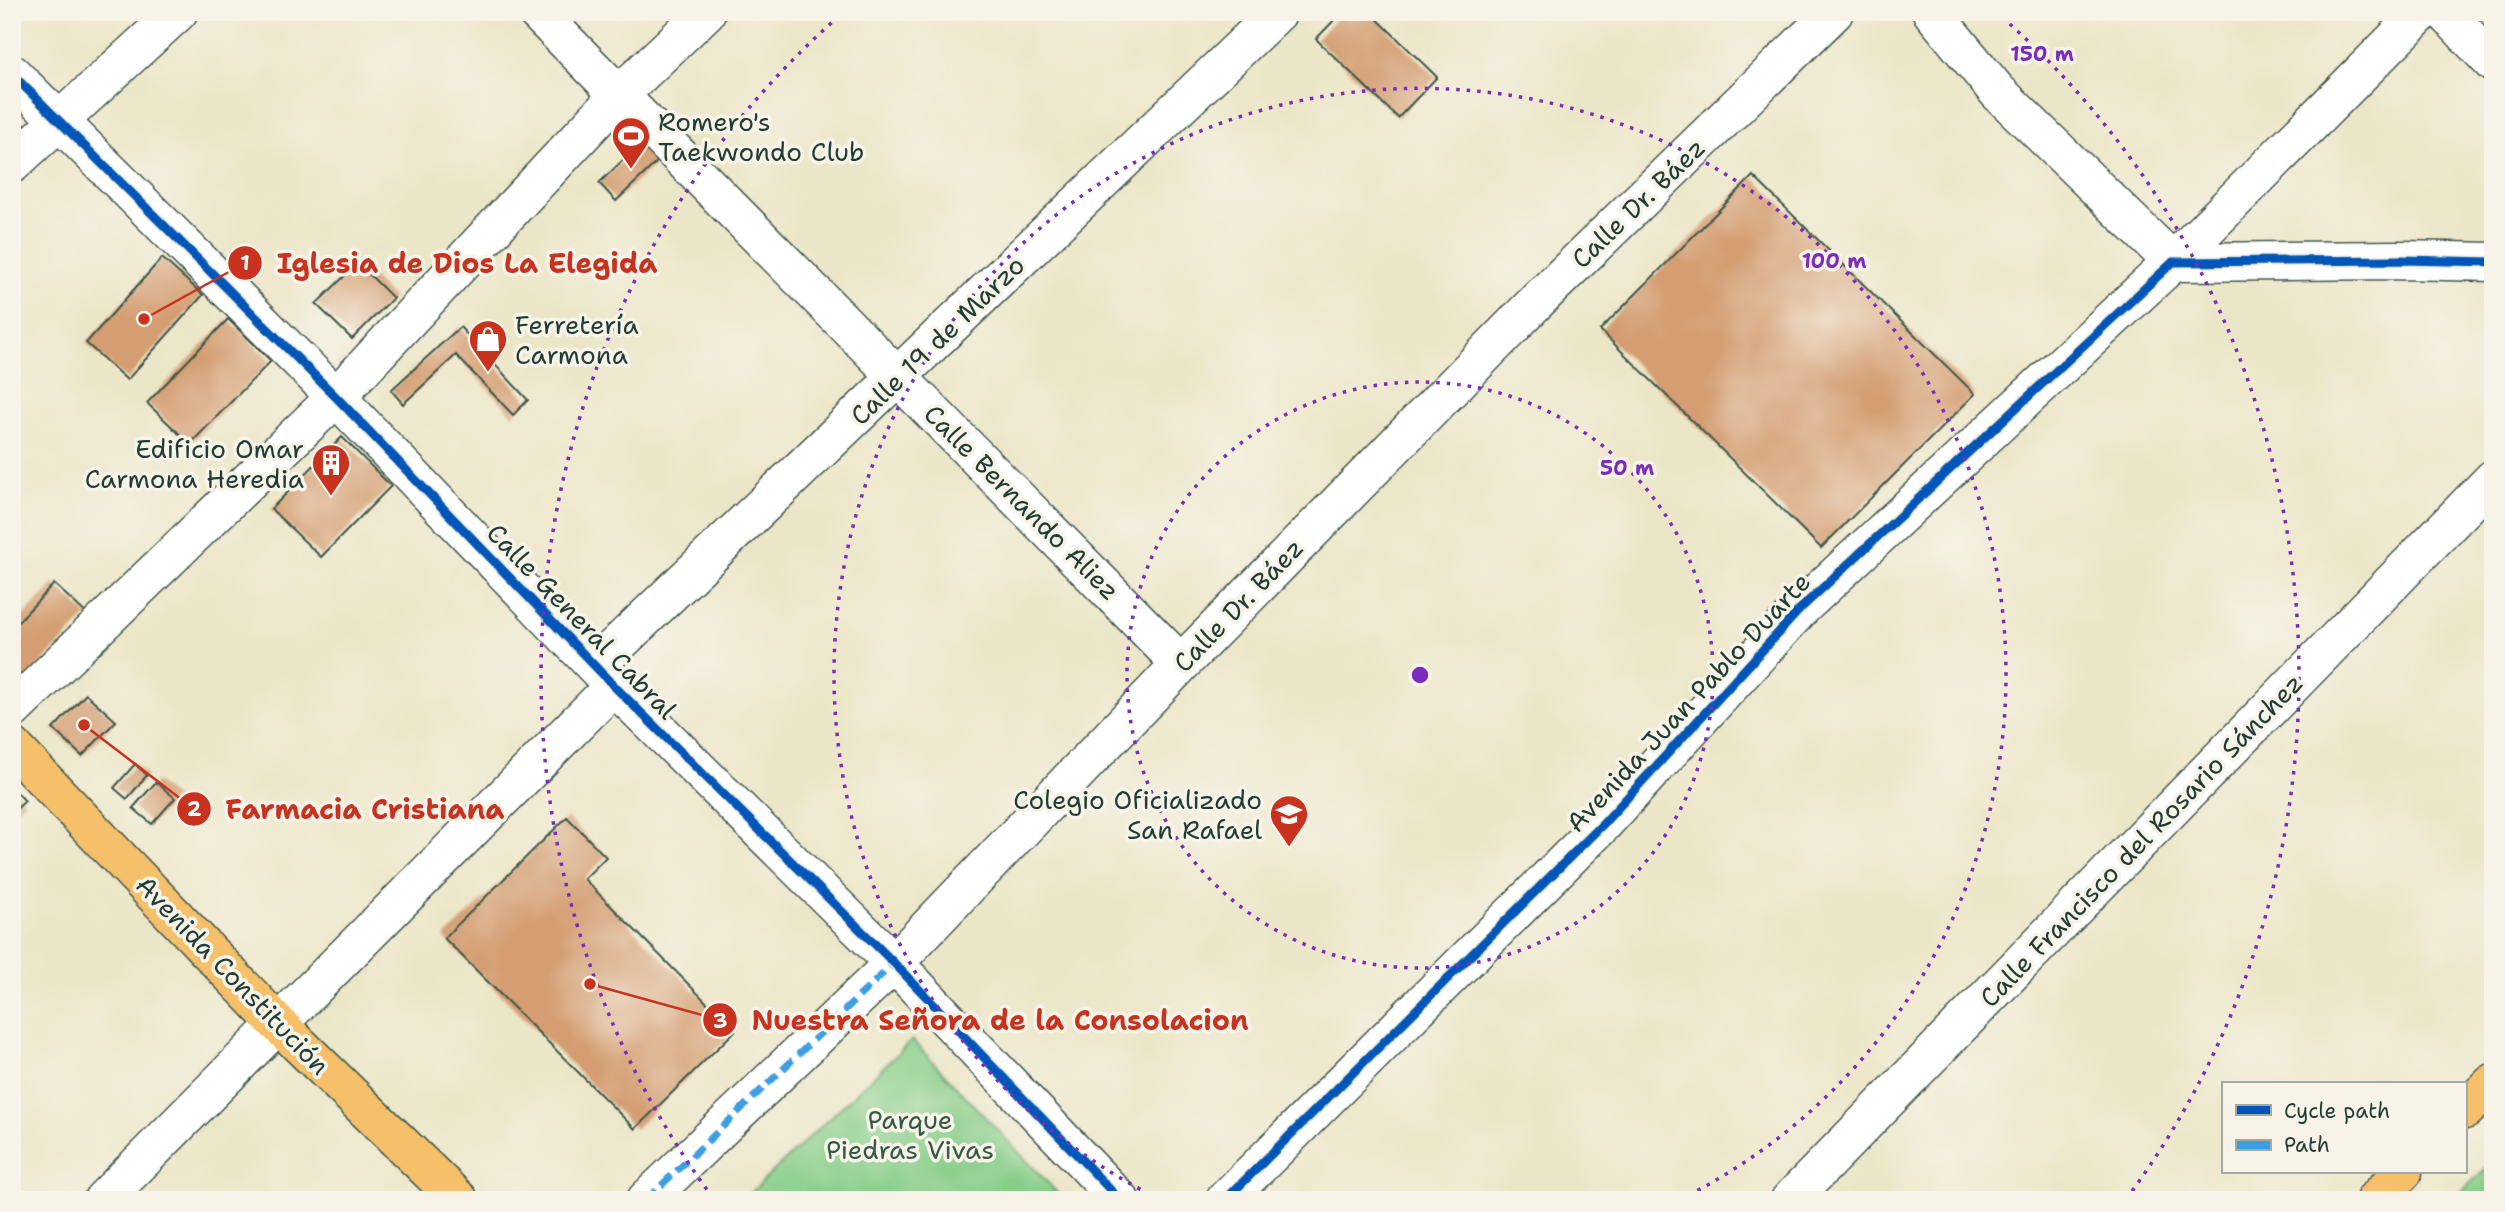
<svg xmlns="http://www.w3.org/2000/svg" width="2505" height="1212" viewBox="0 0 2505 1212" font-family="'Shantell Sans',sans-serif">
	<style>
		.green { fill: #87ce89; stroke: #53865e; stroke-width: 2 }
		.building { fill: #d49e72 }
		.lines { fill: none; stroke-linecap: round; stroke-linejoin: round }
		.minor-casing { stroke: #3e564a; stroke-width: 41 }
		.major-casing { stroke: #3e564a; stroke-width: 41 }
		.minor { stroke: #fff; stroke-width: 38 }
		.major { stroke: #f6c06b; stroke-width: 38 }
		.quiet { stroke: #3c9ee2; stroke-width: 7; stroke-dasharray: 14 7; stroke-linecap: butt }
		.cycleway-casing { stroke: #f7f3e8; stroke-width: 13 }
		.cycleway { stroke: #0057b8; stroke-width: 9 }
		.ring { fill: none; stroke: #7b2cbf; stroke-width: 3.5; stroke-dasharray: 3.5 7 }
		.labels { text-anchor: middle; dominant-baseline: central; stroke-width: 7; stroke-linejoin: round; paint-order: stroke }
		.poi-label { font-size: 26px; fill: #1f3d34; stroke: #f7f3e8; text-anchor: start }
		.street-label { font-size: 26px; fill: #1f3d34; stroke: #f7f3e8 }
		.park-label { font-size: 26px; fill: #345a45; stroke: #f7f3e8 }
		.centre { fill: #7b2cbf; stroke: #f7f3e8; stroke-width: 3.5 }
		.ring-label { font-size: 21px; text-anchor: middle; font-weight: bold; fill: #7b2cbf; stroke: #f7f3e8; stroke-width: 7; stroke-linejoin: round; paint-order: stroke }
		.leader { fill: none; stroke: #c8321e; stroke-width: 2.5 }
		.callout-dot { fill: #c8321e; stroke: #f7f3e8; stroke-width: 2.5 }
		.mark-label { font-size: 21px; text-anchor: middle; font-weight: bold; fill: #fff }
		.callout-label { font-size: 28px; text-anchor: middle; font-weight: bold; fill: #c8321e; stroke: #f7f3e8; stroke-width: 7; stroke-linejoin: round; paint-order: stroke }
	</style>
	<rect width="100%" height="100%" fill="#f7f3e8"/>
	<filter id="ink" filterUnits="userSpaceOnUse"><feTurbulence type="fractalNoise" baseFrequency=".0143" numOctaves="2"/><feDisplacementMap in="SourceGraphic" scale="14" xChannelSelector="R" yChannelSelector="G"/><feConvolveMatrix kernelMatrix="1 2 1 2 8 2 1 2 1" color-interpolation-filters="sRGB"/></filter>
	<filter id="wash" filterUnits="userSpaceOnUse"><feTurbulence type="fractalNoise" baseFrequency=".00686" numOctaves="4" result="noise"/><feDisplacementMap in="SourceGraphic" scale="28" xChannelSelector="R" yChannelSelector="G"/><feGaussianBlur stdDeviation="1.57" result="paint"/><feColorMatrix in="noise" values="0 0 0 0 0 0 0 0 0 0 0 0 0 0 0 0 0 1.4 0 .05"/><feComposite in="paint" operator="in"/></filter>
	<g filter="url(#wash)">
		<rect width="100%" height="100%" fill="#ece6c8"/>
		<!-- green -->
		<path class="green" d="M912,1040L1064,1200H743Z
			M2493,1161V1200H2453Z"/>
		<g id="blocks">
			<!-- building -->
			<path class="building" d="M1342,12H1370L1437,77L1398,118L1316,39Z
				M645,139L662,157L616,201L599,183Z
				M1753,176L1975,394L1821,548L1600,330Z
				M162,258L203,295L127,380L86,343Z
				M358,263L393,298L352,339L316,304Z
				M228,319L271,361L190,444L147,403Z
				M460,327L528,400L513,415L456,355L403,404L391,390Z
				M342,437L391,486L321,557L271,509Z
				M54,584L88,615L24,682L12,672V628Z
				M86,694L116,721L82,756L53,729Z
				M135,764L147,775L127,799L114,788Z
				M156,782L175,798L152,824L133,808Z
				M12,787L25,801L12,813Z
				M567,817L606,857L584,879L735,1031L635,1129L444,938Z"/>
		</g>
	</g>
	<g filter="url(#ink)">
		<use href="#blocks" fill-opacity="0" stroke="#3e564a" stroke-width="2"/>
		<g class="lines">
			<!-- minor casing -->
			<g class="minor-casing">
				<path id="minor" d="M537,12L1181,664
					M1932,12L1997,91L2173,262L2422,12
					M2445,12L2493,63
					M12,74L336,397L614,686L894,963L1120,1200
					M12,164L178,12
					M595,666L1278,12
					M12,710L336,397L618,96L706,12
					M103,1200L614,686
					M646,1200L894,963L1181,664L1536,302L1834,12
					M1225,1200L1603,824L1802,607L2173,262L2401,260L2493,262
					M1790,1200L2493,479"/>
			</g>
			<!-- major casing -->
			<g class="major-casing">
				<path id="major" d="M12,746L278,1024L459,1200
					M2465,1110L2493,1083
					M2375,1200L2403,1172"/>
			</g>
			<!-- minor -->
			<use href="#minor" class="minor"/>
			<!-- major -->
			<use href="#major" class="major"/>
			<!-- quiet -->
			<path class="quiet" d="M646,1200L894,963"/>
			<!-- cycleway casing -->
			<g class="cycleway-casing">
				<path id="cycleway" d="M12,74L336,397L614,686L894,963L1120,1200
					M1225,1200L1603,824L1802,607L2173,262L2401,260L2493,262"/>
			</g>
			<!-- cycleway -->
			<use href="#cycleway" class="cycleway"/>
		</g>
	</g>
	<!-- distance rings -->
	<g class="ring">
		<circle cx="1420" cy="675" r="293"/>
		<path d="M1159 1199A586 586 0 1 1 1681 1199"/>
		<path d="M713 1198A879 879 0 0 1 838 17M2002 17A879 879 0 0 1 2127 1198"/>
	</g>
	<!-- icons -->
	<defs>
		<g id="stadium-pin" transform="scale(2.0125)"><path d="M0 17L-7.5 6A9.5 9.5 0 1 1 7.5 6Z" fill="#c8321e" stroke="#f7f3e8"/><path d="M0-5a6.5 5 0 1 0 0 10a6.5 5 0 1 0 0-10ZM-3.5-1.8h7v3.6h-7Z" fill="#fff"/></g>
		<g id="shop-pin" transform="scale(2.0125)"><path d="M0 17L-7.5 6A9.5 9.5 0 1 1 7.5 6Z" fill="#c8321e" stroke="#f7f3e8"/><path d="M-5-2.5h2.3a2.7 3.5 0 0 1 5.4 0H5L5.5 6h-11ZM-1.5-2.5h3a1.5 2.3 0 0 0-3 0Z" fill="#fff"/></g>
		<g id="building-pin" transform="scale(2.0125)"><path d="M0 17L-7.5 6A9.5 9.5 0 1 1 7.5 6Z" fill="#c8321e" stroke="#f7f3e8"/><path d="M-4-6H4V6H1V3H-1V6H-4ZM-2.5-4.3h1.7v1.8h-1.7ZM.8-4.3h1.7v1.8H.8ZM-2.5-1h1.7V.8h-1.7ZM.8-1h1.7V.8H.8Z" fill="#fff"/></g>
		<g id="university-pin" transform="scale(2.0125)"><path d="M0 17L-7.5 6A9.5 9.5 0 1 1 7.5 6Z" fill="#c8321e" stroke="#f7f3e8"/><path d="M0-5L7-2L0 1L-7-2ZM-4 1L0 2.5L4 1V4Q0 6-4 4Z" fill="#fff"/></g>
	</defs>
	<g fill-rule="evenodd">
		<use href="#stadium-pin" x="631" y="136"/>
		<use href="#shop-pin" x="488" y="339"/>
		<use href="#building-pin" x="331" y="463"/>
		<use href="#university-pin" x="1289" y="814"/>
	</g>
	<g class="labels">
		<!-- poi labels -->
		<g class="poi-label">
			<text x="658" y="121">Romero's<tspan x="658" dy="30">Taekwondo Club</tspan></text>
			<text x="515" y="324">Ferretería<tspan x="515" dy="30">Carmona</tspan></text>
			<text x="304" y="448" text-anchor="end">Edificio Omar<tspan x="304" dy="30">Carmona Heredia</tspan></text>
			<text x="1262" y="799" text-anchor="end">Colegio Oficializado<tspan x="1262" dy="30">San Rafael</tspan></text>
		</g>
		<!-- street labels -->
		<g class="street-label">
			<text transform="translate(1638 203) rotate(-44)">Calle Dr. Báez</text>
			<text transform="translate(937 340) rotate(-44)">Calle 19 de Marzo</text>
			<text transform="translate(1022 502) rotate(45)">Calle Bernando Aliez</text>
			<text transform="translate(1238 605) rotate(-46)">Calle Dr. Báez</text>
			<text transform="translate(582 621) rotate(46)">Calle General Cabral</text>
			<text transform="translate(1688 702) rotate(-47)">Avenida Juan Pablo Duarte</text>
			<text transform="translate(2141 840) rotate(-46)">Calle Francisco del Rosario Sánchez</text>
			<text transform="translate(233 975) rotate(46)">Avenida Constitución</text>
		</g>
		<!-- park labels -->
		<g class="park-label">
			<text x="910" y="1119">Parque<tspan x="910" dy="30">Piedras Vivas</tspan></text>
		</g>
	</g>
	<circle cx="1420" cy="675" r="10" class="centre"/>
	<g class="ring-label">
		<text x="2042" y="61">150 m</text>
		<text x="1834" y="268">100 m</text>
		<text x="1627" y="475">50 m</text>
	</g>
	<!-- callouts -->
	<path class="leader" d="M144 319L245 263M84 725L194 809M590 984L720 1020"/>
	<g class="callout-dot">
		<circle cx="144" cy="319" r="7"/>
		<circle cx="84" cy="725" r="7"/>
		<circle cx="590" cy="984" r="7"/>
		<circle cx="245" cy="263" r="18"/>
		<circle cx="194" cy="809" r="18"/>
		<circle cx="720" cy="1020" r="18"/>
	</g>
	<g class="mark-label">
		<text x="245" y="270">1</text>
		<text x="194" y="816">2</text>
		<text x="720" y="1028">3</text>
	</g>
	<g class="callout-label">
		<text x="467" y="273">Iglesia de Dios La Elegida</text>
		<text x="365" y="819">Farmacia Cristiana</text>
		<text x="1000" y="1030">Nuestra Señora de la Consolacion</text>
	</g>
	<!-- margin -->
	<rect width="2505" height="1212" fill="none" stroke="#f7f3e8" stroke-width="42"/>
	<!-- legend -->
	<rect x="2222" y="1082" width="245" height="91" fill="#f7f3e8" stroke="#a1aaa0" stroke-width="2"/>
	<rect x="2236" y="1105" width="35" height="10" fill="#0057b8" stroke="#a1aaa0" stroke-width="2"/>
	<text x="2284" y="1118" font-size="21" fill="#1f3d34">Cycle path</text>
	<rect x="2236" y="1140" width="35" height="10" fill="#3c9ee2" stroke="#a1aaa0" stroke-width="2"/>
	<text x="2284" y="1152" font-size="21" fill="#1f3d34">Path</text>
</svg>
